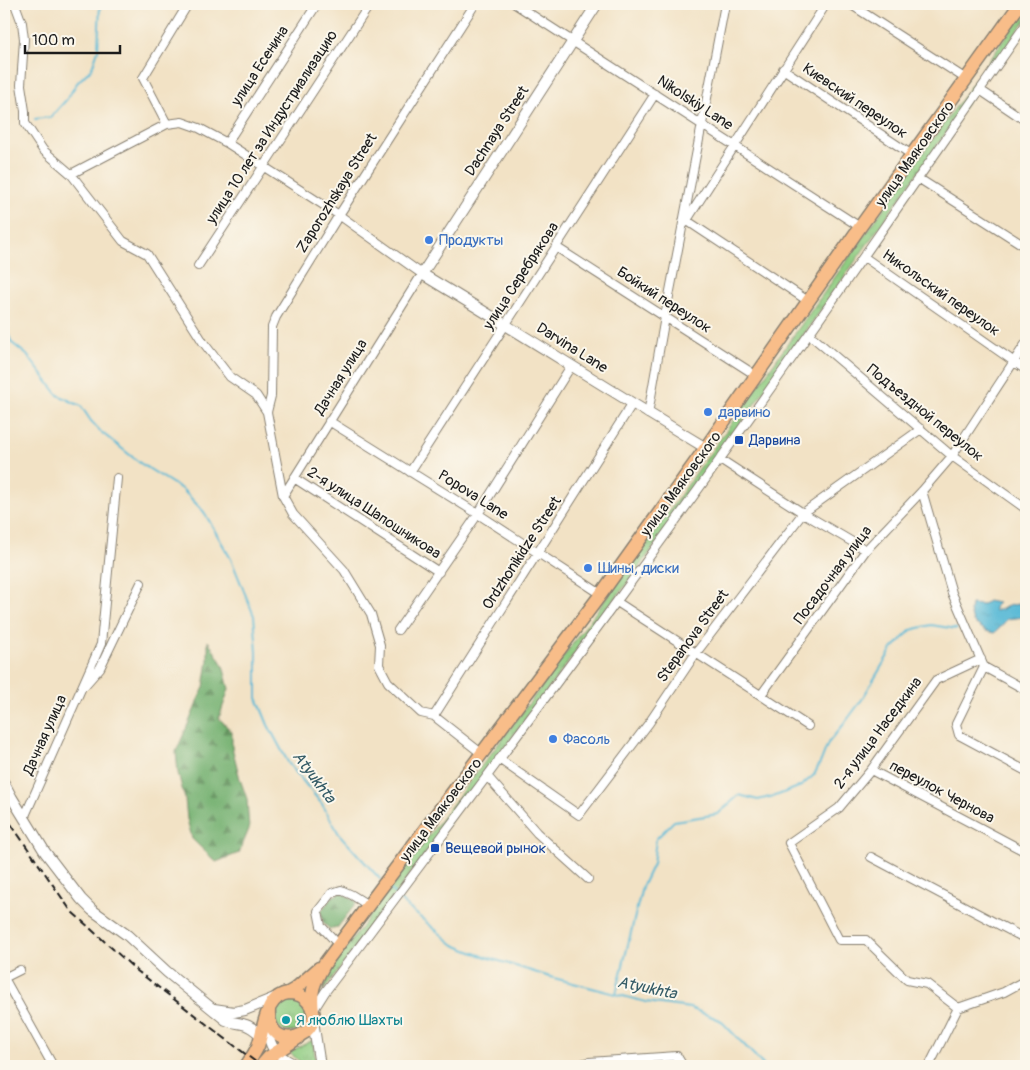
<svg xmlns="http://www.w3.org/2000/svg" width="1030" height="1070" viewBox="0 0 1030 1070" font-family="Pangolin,sans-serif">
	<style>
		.grass { fill: url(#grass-tufts); stroke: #56744e }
		.forest { fill: url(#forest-firs); stroke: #486646 }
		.water { fill: url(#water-ripples); stroke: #3a6a79 }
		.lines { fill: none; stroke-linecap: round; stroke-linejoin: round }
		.stream { stroke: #58b9d6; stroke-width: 2 }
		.minor-casing { stroke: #877f70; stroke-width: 10 }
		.tertiary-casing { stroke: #877f70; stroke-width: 12 }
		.primary-casing { stroke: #877f70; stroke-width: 15 }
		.minor { stroke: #fff; stroke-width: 8 }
		.tertiary { stroke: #fff; stroke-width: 10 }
		.primary { stroke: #f8bd89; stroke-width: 12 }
		.rail { stroke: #1c1c1c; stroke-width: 2; stroke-dasharray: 8 4; stroke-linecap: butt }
		.shop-dot { fill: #3f7fe0; stroke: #fbf7ec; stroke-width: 2 }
		.transit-dot { fill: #1a4fb4; stroke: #fbf7ec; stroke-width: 2 }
		.culture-dot { fill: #0f9aa8; stroke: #fbf7ec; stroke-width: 2 }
		.labels { text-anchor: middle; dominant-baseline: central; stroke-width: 4; stroke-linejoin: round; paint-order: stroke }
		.street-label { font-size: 15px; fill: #1c1c1c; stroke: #fbf7ec }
		.shop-label { font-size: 15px; fill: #366cbe; stroke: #fbf7ec; text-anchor: start }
		.transit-label { font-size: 15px; fill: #164399; stroke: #fbf7ec; text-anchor: start }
		.culture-label { font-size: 15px; fill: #0d838f; stroke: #fbf7ec; text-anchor: start }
		.water-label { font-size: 16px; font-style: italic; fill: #345b66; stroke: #fbf7ec }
	</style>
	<defs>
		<pattern id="grass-tufts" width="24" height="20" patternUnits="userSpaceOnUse" patternTransform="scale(1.25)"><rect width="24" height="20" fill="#8fcc81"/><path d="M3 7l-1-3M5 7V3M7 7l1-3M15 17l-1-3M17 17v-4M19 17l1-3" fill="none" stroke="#7baf6f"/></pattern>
		<pattern id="forest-firs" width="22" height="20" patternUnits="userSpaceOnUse" patternTransform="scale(1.25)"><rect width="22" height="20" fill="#73b06f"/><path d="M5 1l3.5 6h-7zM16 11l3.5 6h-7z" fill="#5e8e5a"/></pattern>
		<pattern id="water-ripples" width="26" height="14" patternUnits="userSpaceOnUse" patternTransform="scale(1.25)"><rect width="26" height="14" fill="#58b9d6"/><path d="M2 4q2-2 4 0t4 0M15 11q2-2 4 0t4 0" fill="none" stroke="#4c9eb7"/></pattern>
	</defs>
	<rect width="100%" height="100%" fill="#fbf7ec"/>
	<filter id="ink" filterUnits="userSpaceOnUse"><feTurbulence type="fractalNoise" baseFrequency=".02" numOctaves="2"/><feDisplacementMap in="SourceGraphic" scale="10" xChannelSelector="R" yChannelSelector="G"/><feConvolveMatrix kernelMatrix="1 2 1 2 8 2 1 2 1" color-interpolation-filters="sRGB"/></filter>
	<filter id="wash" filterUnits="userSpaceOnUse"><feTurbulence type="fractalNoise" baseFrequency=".0096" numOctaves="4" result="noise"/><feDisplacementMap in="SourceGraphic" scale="20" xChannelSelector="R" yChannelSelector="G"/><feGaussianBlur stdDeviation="1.12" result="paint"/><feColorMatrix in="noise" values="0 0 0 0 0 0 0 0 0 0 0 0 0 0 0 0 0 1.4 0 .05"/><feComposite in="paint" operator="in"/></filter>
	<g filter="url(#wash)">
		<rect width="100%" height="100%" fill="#f2e2c5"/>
		<!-- grass -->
		<path class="grass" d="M1021,15L1026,19L651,551L323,991L330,971L355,936L437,825L527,706L645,545Z
			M288,999H294L303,1003L308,1018L299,1032L283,1031C281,1029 278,1028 277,1025C270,1014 277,1003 288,999Z
			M313,1040L316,1066H305L289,1052Z"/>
		<!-- forest -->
		<path class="forest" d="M208,641L223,665L229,689L219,718L232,732V747L240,779L247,799L249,829L239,853L216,862L192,839L187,819L185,799L178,773L176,752L204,687L208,661Z
			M341,892L357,902L337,928L330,929L323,923L321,911L332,897Z"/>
		<!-- water -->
		<path class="water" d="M988,601L998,603L994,607L995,611L1011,605L1026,603V615L1024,617L1007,619L1000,628L994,633L986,631L973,622L970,611L971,604L982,605Z"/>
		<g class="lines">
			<!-- stream -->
			<path class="stream" d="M35,119L51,117L67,99L77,83L92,68L98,50L100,4
				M4,121L8,120
				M4,308L8,317V334L12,343L27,355L58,395L81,406L91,421L101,432L140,463L183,490L204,512L231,559L254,616L257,652V698L268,725L289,764L322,804L339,834L380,879
				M389,888L396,895
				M399,899L409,908L454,945L477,954L550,977L646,1002L690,1008L720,1020L755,1056L764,1066
				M616,994L642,887L653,864L656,839L674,821L718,814L739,795L758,800L778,795L801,786L814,775L821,761L828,743L844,724L861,701L892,649L911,630L931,625L957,629"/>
		</g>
	</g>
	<g filter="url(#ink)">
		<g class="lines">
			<!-- minor casing -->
			<g class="minor-casing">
				<path id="minor" d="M15,4L22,23L24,39L21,85L25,111V123L43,150L71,174L123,241L147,254L203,342L230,377L256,395L267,412L283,496L293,514L344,570L371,614L380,645L379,665L388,682L421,713L434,716L481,753
					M515,4L860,227
					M850,4L966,79
					M783,69L912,155
					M980,90L1026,121
					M167,124L143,78L188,4
					M227,143L317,4
					M71,174L167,124L182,122L199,128L227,143L339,215L422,274L283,496
					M918,178L1026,247
					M686,220L808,301
					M685,223L826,4
					M556,247L757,376
					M864,257L1026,370
					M198,266L370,4
					M809,334L952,456L1026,509
					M267,412L271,396L272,327L276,317L339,215L475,4
					M648,414L665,317L725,4
					M329,421L478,514L601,594
					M720,459L803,513L866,550
					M410,472L655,94
					M294,478L439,572
					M922,491L952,593L984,667L1026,690
					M617,602L808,726
					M398,630L478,514L571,366
					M984,667L956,724L959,735L1026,771
					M85,685L100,668L141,583
					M761,695L866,550L922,491L952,456L1026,343
					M434,716L632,404
					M499,759L579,815L649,723L696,653L803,513L921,429
					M871,770L1026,852
					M487,776L537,833L588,879
					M24,818L101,644L117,478
					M871,857L1026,939
					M339,945L321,926L318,911L332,893L341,890L352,895L368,905
					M4,978L53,1066
					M4,978L20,970
					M958,1008L927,984L907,980L866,940H839L789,843L839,808L871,770L936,680L981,659
					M313,1011L325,992L350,959C439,840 529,721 617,601C757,411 891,217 1026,24
					M573,1066L589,1062L677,1056L683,1066
					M929,1066L958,1008L1004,992L1026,980"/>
			</g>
			<!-- tertiary casing -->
			<g class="tertiary-casing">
				<path id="tertiary" d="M597,4L422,274C517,331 611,391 706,448
					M4,783L12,798L45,852L81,899L92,910L127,935L167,972L226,1020C234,1024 239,1022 246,1025C252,1027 256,1031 261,1035
					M214,1009L234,1012L245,1010L279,996
					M268,1020C268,1031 268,1043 276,1052C281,1058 290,1062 297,1066
					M313,1021L320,1066"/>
			</g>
			<!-- primary casing -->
			<g class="primary-casing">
				<path id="primary" d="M288,993L295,989L319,968
					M313,1012C310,989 314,983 325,963L601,594L702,453L860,227L1020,4
					M246,1066C250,1060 255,1053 258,1046C264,1029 265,995 289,993C297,993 305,997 309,1003C331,1035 266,1058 269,1010
					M261,1066L269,1057L298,1038"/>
			</g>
			<!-- minor -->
			<use href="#minor" class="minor"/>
			<!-- tertiary -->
			<use href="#tertiary" class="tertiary"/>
			<!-- primary -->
			<use href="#primary" class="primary"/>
			<!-- rail -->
			<path class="rail" d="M4,814L71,911L136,970L261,1066"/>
		</g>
	</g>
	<!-- markers -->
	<g class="shop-dot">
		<circle cx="429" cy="240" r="5"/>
		<circle cx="708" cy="412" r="5"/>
		<circle cx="588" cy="568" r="5"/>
		<circle cx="553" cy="739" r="5"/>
	</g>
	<g class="transit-dot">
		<rect x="734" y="435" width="10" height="10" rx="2.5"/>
		<rect x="430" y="843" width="10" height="10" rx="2.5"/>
	</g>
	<circle class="culture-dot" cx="286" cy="1020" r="5"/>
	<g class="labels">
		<!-- street labels -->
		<g class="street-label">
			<text transform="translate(260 66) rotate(-57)">улица Есенина</text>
			<text transform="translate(855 101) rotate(34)">Киевский переулок</text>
			<text transform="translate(695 103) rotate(33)">Nikolskiy Lane</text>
			<text transform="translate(272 127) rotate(-57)">улица 10 лет за Индустриализацию</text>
			<text transform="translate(497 131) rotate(-57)">Dachnaya Street</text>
			<text transform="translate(915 154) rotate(-55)">улица Маяковского</text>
			<text transform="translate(337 193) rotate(-58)">Zaporozhskaya Street</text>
			<text transform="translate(521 276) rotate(-57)">улица Серебрякова</text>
			<text transform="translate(941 293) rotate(35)">Никольский переулок</text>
			<text transform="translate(664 300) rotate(33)">Бойкий переулок</text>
			<text transform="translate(572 348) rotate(32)">Darvina Lane</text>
			<text transform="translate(341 377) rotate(-58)">Дачная улица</text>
			<text transform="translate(925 413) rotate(39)">Подъездной переулок</text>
			<text transform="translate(681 484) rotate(-54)">улица Маяковского</text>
			<text transform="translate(473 495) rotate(32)">Popova Lane</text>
			<text transform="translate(374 513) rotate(33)">2-я улица Шапошникова</text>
			<text transform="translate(522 553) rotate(-57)">Ordzhonikidze Street</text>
			<text transform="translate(833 575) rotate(-53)">Посадочная улица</text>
			<text transform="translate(693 636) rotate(-54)">Stepanova Street</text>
			<text transform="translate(878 733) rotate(-53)">2-я улица Наседкина</text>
			<text transform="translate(45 735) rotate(-66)">Дачная улица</text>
			<text transform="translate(942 792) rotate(28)">переулок Чернова</text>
			<text transform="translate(441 810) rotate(-53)">улица Маяковского</text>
		</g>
		<!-- shop labels -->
		<g class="shop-label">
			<text x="439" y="240">Продукты</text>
			<text x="718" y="412">дарвино</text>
			<text x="598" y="568">Шины, диски</text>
			<text x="563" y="739">Фасоль</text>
		</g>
		<!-- transit labels -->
		<g class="transit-label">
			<text x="749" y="440">Дарвина</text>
			<text x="445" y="848">Вещевой рынок</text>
		</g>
		<!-- culture labels -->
		<g class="culture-label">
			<text x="296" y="1020">Я люблю Шахты</text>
		</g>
		<!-- water labels -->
		<g class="water-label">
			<text transform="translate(314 777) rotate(53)">Atyukhta</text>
			<text transform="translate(647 988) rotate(12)">Atyukhta</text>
		</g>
	</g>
	<!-- margin -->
	<rect width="1030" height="1070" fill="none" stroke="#fbf7ec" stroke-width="20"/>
	<!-- scale -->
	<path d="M25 45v8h95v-8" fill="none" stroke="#1c1c1c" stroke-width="2.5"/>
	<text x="32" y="45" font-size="15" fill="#1c1c1c" stroke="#fbf7ec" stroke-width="4" paint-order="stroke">100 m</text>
</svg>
